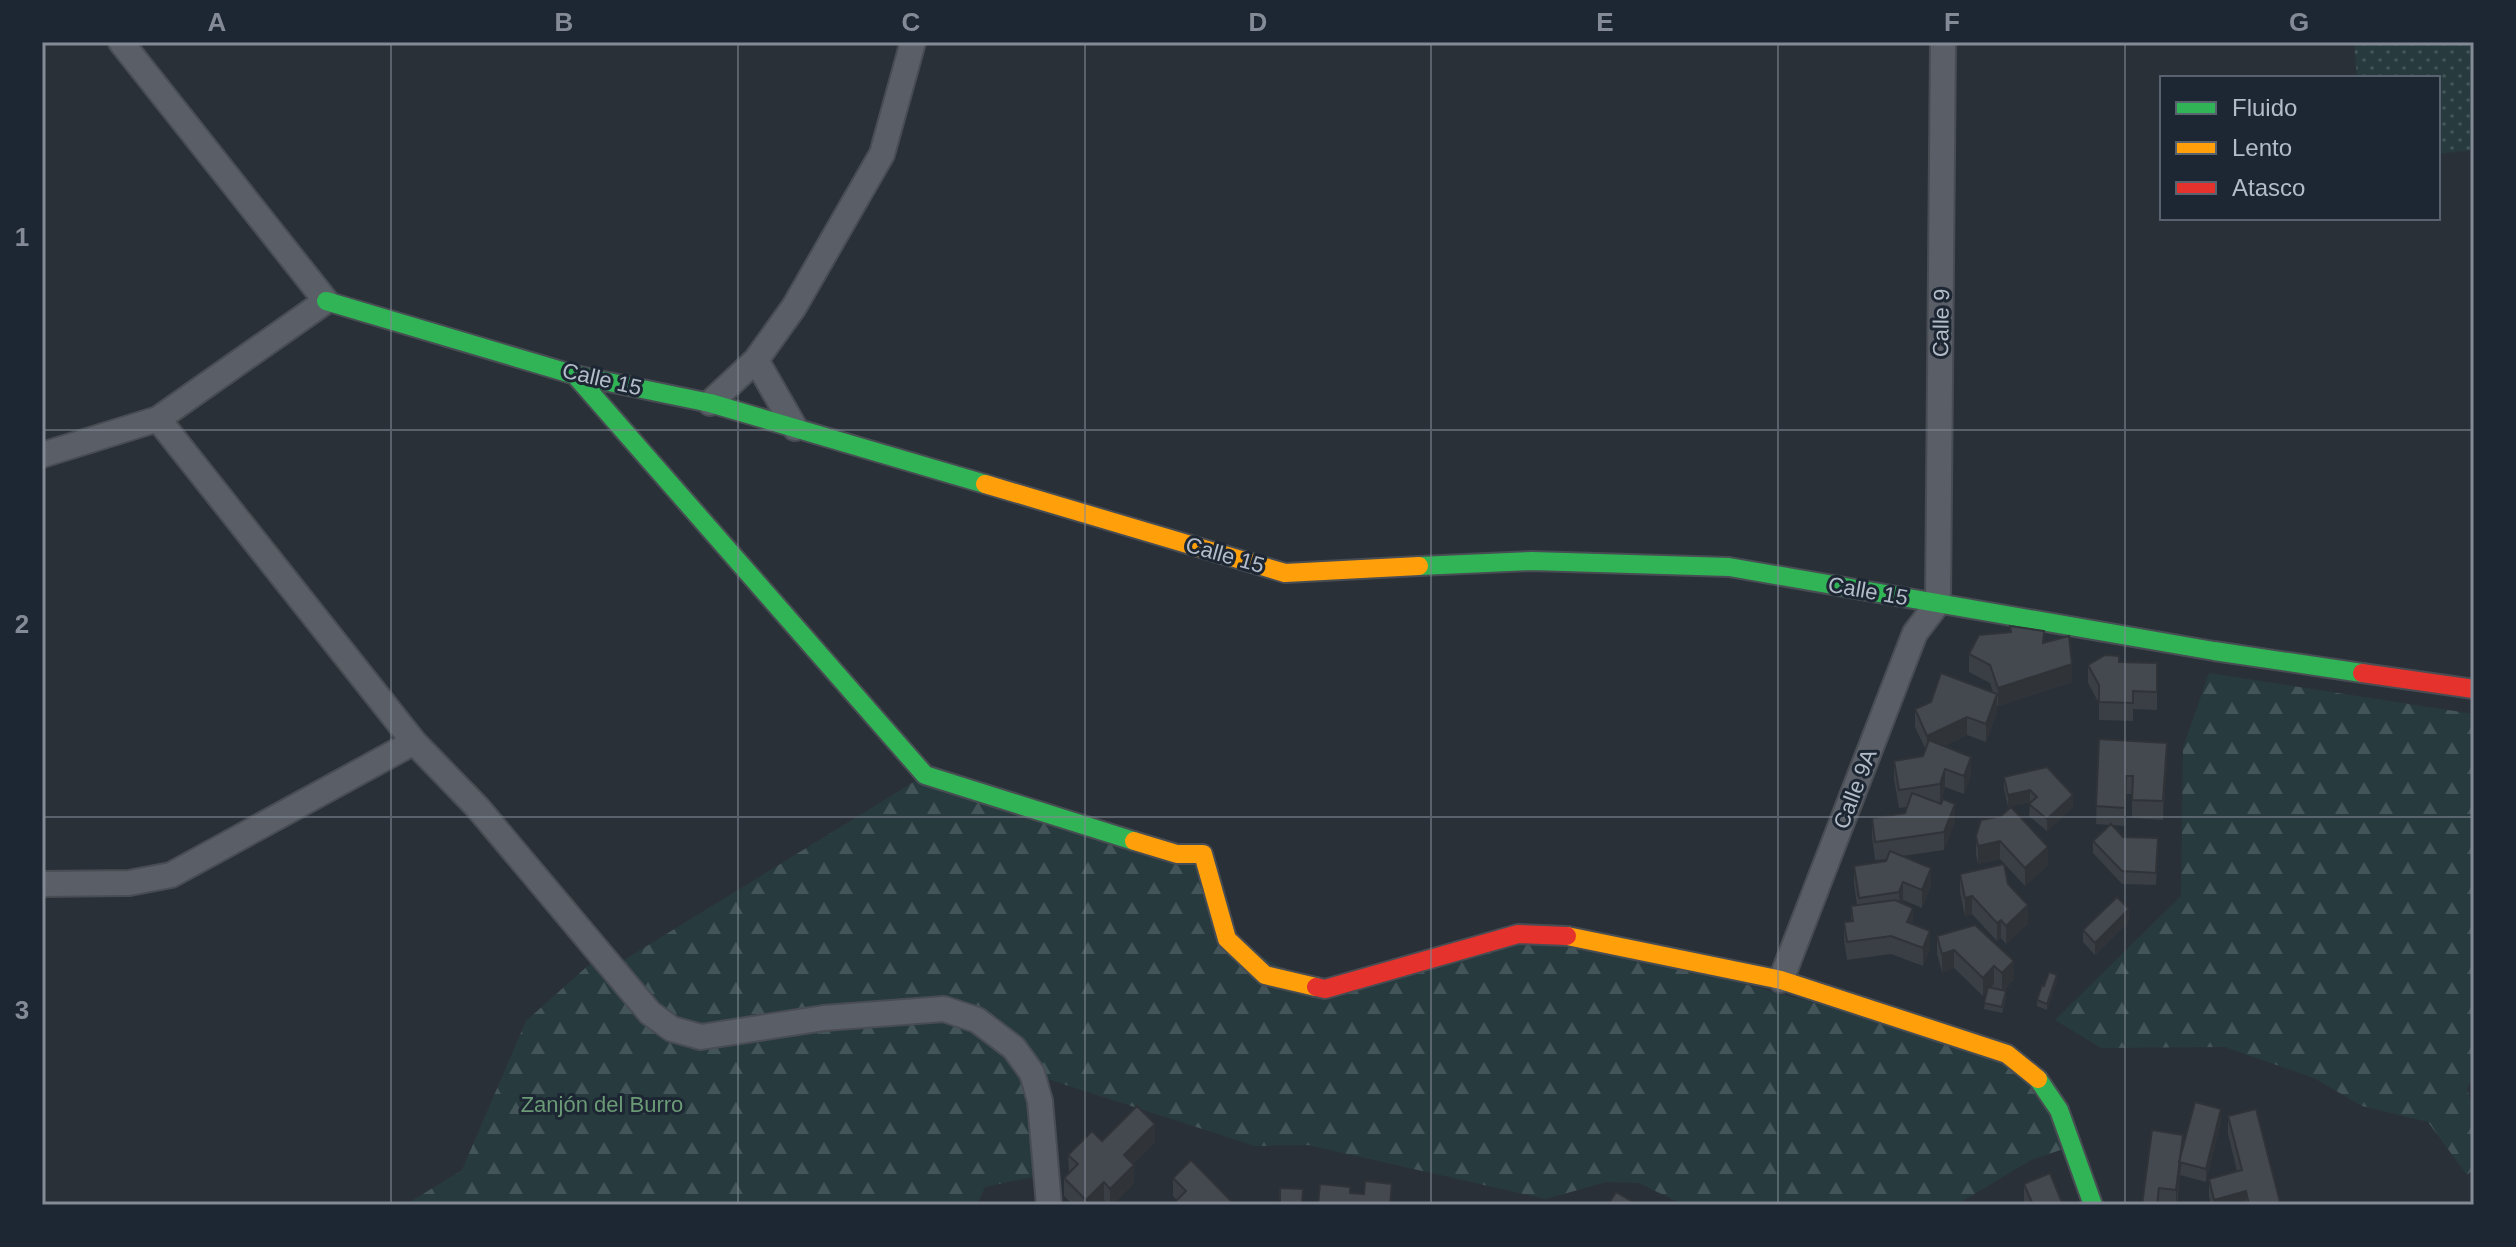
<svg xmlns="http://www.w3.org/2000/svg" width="2516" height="1247" viewBox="0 0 2516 1247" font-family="Helvetica,sans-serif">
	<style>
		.forest { fill: url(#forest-firs) }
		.park { fill: url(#park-dots) }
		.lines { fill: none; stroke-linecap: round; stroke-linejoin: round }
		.street-casing { stroke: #484c53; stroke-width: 28 }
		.fast-casing { stroke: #484c53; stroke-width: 22 }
		.slow-casing { stroke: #484c53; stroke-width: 22 }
		.jam-casing { stroke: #484c53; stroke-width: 22 }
		.street { stroke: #5a5e66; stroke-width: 24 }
		.fast { stroke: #30b455; stroke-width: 18 }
		.slow { stroke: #ff9f0a; stroke-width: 18 }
		.jam { stroke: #e5322d; stroke-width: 18 }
		.wall { fill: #3a3f45 }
		.shaded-wall { fill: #303338 }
		.building { fill: #444950; stroke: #303338; stroke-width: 2 }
		.grid { fill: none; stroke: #848b96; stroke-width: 2; stroke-opacity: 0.55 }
		.labels { text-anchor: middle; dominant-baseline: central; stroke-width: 6; stroke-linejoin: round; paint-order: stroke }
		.street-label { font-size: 22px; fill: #b4bcc9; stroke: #1d2633 }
		.park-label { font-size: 22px; fill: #6b9a76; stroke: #1d2633 }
		.neatline { fill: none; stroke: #848b96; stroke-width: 3 }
		.grid-label { font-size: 26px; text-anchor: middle; font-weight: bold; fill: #848b96 }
	</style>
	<defs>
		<pattern id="forest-firs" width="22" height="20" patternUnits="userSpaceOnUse" patternTransform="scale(2)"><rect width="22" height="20" fill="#273a3e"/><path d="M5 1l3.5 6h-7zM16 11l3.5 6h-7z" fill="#445559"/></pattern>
		<pattern id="park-dots" width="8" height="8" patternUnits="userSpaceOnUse" patternTransform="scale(2)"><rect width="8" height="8" fill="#273a3e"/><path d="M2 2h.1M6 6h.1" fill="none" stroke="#445559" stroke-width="1.8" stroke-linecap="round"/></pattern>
	</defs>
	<rect width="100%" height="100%" fill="#2a3038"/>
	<!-- forest -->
	<path class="forest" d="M2209,673L2474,714V1075L2467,1088L2474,1114V1169L2467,1175L2428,1122L2362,1106L2314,1078L2225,1047L2101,1048L2055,1020L2181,896L2183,748Z
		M925,775L1203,854L1227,939L1325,989L1561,935L2007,1054L2072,1146L2031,1160L1956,1205H1684L1639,1183L1606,1182L1546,1199L1308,1145L1255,1146L1032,1074L1047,1174L985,1187L977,1205H405L462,1170L526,1021L600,955L611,968Z"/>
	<!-- park -->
	<path class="park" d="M2354,42H2474V150L2438,154V78H2357Z"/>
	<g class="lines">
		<!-- street casing -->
		<g class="street-casing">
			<path id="street" d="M756,360L795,428
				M710,403L756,360L794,307L882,154L913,42
				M158,419L414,742L478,808L650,1013L672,1029L701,1037L824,1018L944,1009L977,1020L1014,1048L1032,1073L1040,1101L1049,1205
				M42,455L158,419L326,301L121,42
				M42,884L129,883L171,875L414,742
				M1781,980L1915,633L1938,603L1943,42"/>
		</g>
		<!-- fast casing -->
		<g class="fast-casing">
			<path id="fast" d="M326,301L575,375L710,403L985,484
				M575,375L925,775L1134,841
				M1419,566L1532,561L1729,567L2214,651L2362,673
				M2038,1079L2059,1110L2093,1205"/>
		</g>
		<!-- slow casing -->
		<g class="slow-casing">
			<path id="slow" d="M985,484L1285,573L1419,566
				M1134,841L1177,854H1203L1227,939L1265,975L1316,987
				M1567,936L1781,980L2007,1054L2038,1079"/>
		</g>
		<!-- jam casing -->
		<g class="jam-casing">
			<path id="jam" d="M2362,673L2474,689
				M1316,987L1325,989L1518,934L1567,936"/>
		</g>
		<!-- street -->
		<use href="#street" class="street"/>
		<!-- fast -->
		<use href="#fast" class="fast"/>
		<!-- slow -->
		<use href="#slow" class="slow"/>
		<!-- jam -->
		<use href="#jam" class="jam"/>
	</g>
	<!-- wall -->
	<path class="wall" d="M2044,643L2072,682L1998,706L1997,705V712L1986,742L1967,735L1944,746L1971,775L1964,794L1945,787L1940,802H1936L1955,822L1944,850L1902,856L1931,886L1922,908L1903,900L1902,903L1913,924L1930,949L1923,966L1891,954L1847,960L1844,940V922L1851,921V906L1857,905L1854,884V866L1886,861L1887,859L1875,860L1872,836V818L1905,813L1907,807L1899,808L1894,779V761L1923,756L1926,750L1915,727V709L1993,692L1990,683L1969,672V654Z
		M2119,662L2157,663V710L2133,709V721L2099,720V703L2088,683V665Z
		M2099,739L2167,761L2163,820L2132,818V794H2126L2125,826L2112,825L2123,837L2158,838L2156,885L2122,884L2093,853V841L2110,825L2096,824Z
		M2004,777L2073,807L2047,831L2029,816L2030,802L2008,807L2004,789Z
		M1981,820L2048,865L2025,886L2000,859L1978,864L1976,854V836Z
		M1960,874L2008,884L2028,923L2006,944L2001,938L1997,941L1972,914L1965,916L1960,892Z
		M2129,921L2095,955L2083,942V930Z
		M1975,925L2014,979L2003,991L2006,997L2002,1013L1984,1009L1987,992L1983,996L1954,968L1942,972L1937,954V936Z
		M2057,981L2047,1010L2037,1006V1000Z
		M2228,1116L2280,1205H2211L2209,1197V1179L2237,1171L2228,1134Z
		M2221,1121L2206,1182L2180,1175L2177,1205H2142Z
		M1102,1141L1155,1142L1133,1164L1134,1183L1112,1205H1108L1104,1200L1099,1205H1073L1064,1196V1178L1069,1173L1068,1155Z
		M1173,1178L1235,1205L1177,1200L1173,1196Z
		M2024,1184L2063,1205H2025L2024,1202Z"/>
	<!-- shaded-wall -->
	<path class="shaded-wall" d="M2072,664V682L1998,706V688Z
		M1997,694V712L1986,742V724Z
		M1967,717V735L1927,754V736Z
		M2167,743V761L2163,820V801Z
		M1971,757V775L1964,794V776Z
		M1945,769V787L1940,802V784Z
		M2030,790V802L2008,807V795Z
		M2073,795V807L2047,831V819Z
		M1955,804V822L1944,850V832Z
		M2000,841V859L1978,864V846Z
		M2048,847V865L2025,886V868Z
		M1931,868V886L1922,908V890Z
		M1903,882V900L1899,910V892Z
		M1972,896V914L1965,916V898Z
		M2028,905V923L2006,944V926Z
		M1913,908V926L1907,922Z
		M2129,909V921L2095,955V943Z
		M2001,920V938L1997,941V923Z
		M1930,931V949L1923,966V948Z
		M1954,950V968L1942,972V954Z
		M2014,961V979L2002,991V973Z
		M1994,966V984L1983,996V978Z
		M2057,975V981L2047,1010V1004Z
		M2221,1109V1121L2206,1182V1169Z
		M1155,1124V1142L1124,1173V1155Z
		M2183,1135V1153L2176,1205V1190Z
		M1134,1165V1183L1112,1205H1110V1189Z
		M1104,1182V1200L1099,1205H1086V1200Z
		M2246,1191V1205H2214V1200Z"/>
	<!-- building -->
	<path class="building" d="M2010,626L2044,631L2043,643L2069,636L2072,664L1998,688L1990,665L1969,654L1979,635L2011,632Z
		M2105,655L2119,656V662L2157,663V692L2133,691V703L2099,702V685L2088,665Z
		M1941,673L1997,694L1986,724L1967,717L1927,736L1915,709L1931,702Z
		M2099,739L2167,743L2163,801L2132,800L2133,776H2126L2125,808L2096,806Z
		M1929,740L1971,757L1964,776L1945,769L1940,784L1899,790L1894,761L1923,756Z
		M2047,767L2073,795L2047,819L2029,804L2037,797L2030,790L2008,795L2004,777Z
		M1912,793L1941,804L1943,799L1955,804L1944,832L1875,842L1872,818L1905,813Z
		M2011,807L2048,847L2025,868L2000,841L1978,846L1976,836L1981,820L2001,816Z
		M2111,824L2123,837L2158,838L2156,873L2122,871L2093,841Z
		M1890,851L1931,868L1922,890L1903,882L1899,892L1859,898L1854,866L1886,861Z
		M2004,864L2008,884L2028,905L2006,926L2001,920L1997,923L1972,896L1965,898L1960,874Z
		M2117,897L2129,909L2095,943L2083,930Z
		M1895,900L1913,908L1907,922L1930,931L1923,948L1891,936L1847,942L1844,922L1853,921L1851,906Z
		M1975,925L2014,961L2002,973L1994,966L1983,978L1954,950L1942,954L1937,936Z
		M2049,972L2057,975L2047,1004L2037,1000L2042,985L2044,986Z
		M1988,987L2006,991L2002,1007L1984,1003Z
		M2195,1102L2221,1109L2206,1169L2179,1162Z
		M1137,1106L1155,1124L1124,1155L1134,1165L1110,1189L1104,1182L1086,1200L1064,1178L1078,1164L1068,1155L1092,1131L1102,1141Z
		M2256,1109L2280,1202L2267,1205H2249L2246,1191L2214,1200L2209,1179L2242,1170L2228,1116Z
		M2152,1130L2183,1135L2176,1190L2159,1188L2157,1205H2142Z
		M1191,1160L1235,1205H1172L1186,1191L1173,1178Z
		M2050,1173L2063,1205H2033L2024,1184Z
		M1365,1181L1392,1184L1390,1205H1318L1320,1184L1350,1187V1193L1364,1194Z
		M1280,1188L1303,1189L1302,1205H1280Z
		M1616,1192L1636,1204L1635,1205H1608Z"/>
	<!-- grid -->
	<path class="grid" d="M391,42V1205M738,42V1205M1085,42V1205M1431,42V1205M1778,42V1205M2125,42V1205M42,430H2474M42,817H2474"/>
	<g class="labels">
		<!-- street labels -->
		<g class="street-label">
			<text transform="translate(1941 323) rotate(-89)">Calle 9</text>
			<text transform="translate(602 379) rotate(13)">Calle 15</text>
			<text transform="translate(1225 555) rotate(16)">Calle 15</text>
			<text transform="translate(1868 591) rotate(10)">Calle 15</text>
			<text transform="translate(1855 789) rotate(-69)">Calle 9A</text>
		</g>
		<!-- park labels -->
		<g class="park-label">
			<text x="602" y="1104">Zanjón del Burro</text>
		</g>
	</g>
	<!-- border -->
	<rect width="2516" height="1247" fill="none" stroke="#1d2633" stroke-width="88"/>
	<!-- legend -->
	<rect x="2160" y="76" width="280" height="144" fill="#1d2633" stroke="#59626f" stroke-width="2"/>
	<rect x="2176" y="102" width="40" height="12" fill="#30b455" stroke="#59626f" stroke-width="2"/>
	<text x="2232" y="116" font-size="24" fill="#b4bcc9">Fluido</text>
	<rect x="2176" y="142" width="40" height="12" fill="#ff9f0a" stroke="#59626f" stroke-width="2"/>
	<text x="2232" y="156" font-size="24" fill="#b4bcc9">Lento</text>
	<rect x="2176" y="182" width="40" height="12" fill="#e5322d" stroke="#59626f" stroke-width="2"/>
	<text x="2232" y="196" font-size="24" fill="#b4bcc9">Atasco</text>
	<rect x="44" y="44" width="2428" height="1159" class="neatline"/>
	<g class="grid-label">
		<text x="217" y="31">A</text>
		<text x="564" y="31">B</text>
		<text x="911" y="31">C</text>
		<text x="1258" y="31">D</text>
		<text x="1605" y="31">E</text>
		<text x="1952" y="31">F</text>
		<text x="2299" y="31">G</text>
		<text x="22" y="246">1</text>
		<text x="22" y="633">2</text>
		<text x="22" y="1019">3</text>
	</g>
</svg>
